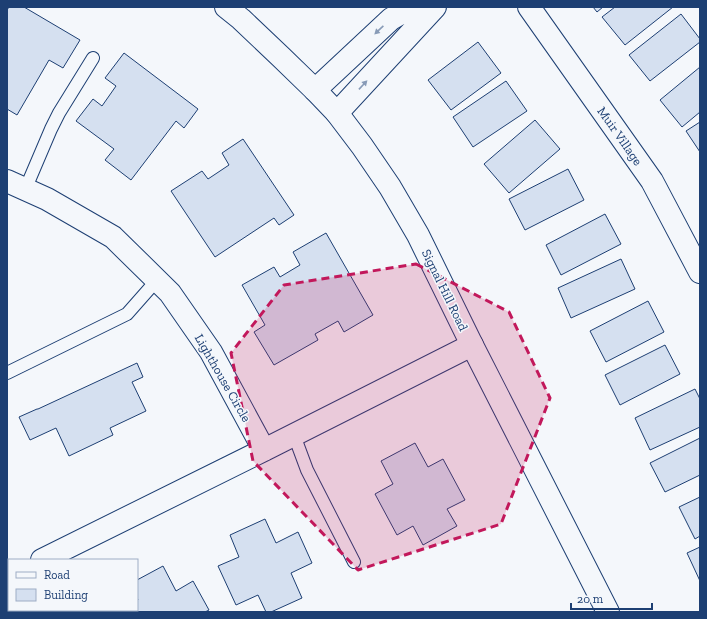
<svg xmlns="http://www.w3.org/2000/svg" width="707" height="619" viewBox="0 0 707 619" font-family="'Zilla Slab',serif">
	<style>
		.building { fill: #d5e0f0; stroke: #1d3f73 }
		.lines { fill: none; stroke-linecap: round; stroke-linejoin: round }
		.lane-casing { stroke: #1d3f73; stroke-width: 14 }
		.street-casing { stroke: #1d3f73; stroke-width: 24 }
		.secondary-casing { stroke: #1d3f73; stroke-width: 24 }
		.lane { stroke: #f4f7fb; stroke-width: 12 }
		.street { stroke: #f4f7fb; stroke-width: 22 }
		.secondary { stroke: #f4f7fb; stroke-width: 22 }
		.oneway { fill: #889bb7 }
		.marked { fill: #c2185b; fill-opacity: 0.2; stroke: #c2185b; stroke-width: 3; stroke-dasharray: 8 5; stroke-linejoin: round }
		.labels { text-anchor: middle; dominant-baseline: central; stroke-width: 3; stroke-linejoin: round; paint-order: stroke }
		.street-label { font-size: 13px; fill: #1d3f73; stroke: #f4f7fb }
	</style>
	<rect width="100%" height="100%" fill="#f4f7fb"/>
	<!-- building -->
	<path class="building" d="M9,7H24L80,40L63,68L49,60L17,115L7,109V10Z
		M593,7H603L597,12Z
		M615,7H673L625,45L602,17Z
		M681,14L700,39V42L650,81L629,55Z
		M478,42L501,73L451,110L428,80Z
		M124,53L198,109L184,128L176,121L131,180L105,160L114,149L76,121L93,99L102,106L116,86L105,78Z
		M700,67V112L682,127L660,100Z
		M506,81L527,111L473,147L453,117Z
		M535,120L560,149L509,193L484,164Z
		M700,122V152L686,131Z
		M243,139L294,215L279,225L274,218L215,257L171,191L202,171L208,179L229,165L222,153Z
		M568,169L584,200L525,230L509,199Z
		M605,214L621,244L561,275L546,245Z
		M326,233L373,315L344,332L338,321L315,334L318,340L274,365L254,332L265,325L242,285L274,267L280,277L300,265L293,252Z
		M621,259L635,289L571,318L558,288Z
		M648,301L664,332L606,362L590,331Z
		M665,345L680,374L620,405L605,375Z
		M137,363L143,377L132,382L146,411L110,428L113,435L69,456L56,428L30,440L19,417L37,409H38Z
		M695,389L700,399V427L650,450L635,418Z
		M700,438V475L665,492L650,463Z
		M415,443L428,467L443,459L465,500L447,509L457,526L423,545L413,526L397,535L375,494L393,484L381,461Z
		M700,497V536L695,539L679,507Z
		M265,519L276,543L298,532L312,563L291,573L302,598L271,612H266L258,595L236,605L218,566L239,557L230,535Z
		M700,547V581L687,553Z
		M163,566L176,591L193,581L209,610L205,612H122L121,610H137V600H138L137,598V580Z"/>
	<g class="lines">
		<!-- lane casing -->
		<g class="lane-casing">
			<path id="lane" d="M25,190L51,129L59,113L93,58
				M7,373L127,314L157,280
				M294,435L307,470L354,562
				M67,610L68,612"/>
		</g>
		<!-- street casing -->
		<g class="street-casing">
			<path id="street" d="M529,7L652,181L700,272
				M315,90L391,19L411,7
				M337,113L435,7
				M7,181L47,199L113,237L170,293L211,352L264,450
				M42,560L264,450L472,345
				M7,577L9,576"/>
		</g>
		<!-- secondary casing -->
		<g class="secondary-casing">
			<path id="secondary" d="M226,7L241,19L281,57L315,90L337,113L362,146L390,187L418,235L472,345L608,612"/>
		</g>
		<!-- lane -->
		<use href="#lane" class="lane"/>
		<!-- street -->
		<use href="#street" class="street"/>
		<!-- secondary -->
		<use href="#secondary" class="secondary"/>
	</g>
	<!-- one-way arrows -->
	<defs><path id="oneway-solid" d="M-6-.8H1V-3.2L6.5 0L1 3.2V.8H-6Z"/></defs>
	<g class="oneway">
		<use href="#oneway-solid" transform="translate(379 30) rotate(137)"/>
		<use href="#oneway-solid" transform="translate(363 85) rotate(-47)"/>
	</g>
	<!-- marked area -->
	<path class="marked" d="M416,264L509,312L550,398L501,524L358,570L253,461L231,353L284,285Z"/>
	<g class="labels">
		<!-- street labels -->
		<g class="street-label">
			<text transform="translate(620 136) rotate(55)">Muir Village</text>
			<text transform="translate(445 290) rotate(64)">Signal Hill Road</text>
			<text transform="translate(223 378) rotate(60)">Lighthouse Circle</text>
		</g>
	</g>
	<!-- border -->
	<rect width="707" height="619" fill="none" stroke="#1d3f73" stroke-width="16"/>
	<!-- legend -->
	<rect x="8" y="559" width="130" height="52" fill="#f4f7fb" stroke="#9eadc5"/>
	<rect x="16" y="572" width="20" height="6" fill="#f4f7fb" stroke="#9eadc5"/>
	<text x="44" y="579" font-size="12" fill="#1d3f73">Road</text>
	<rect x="16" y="589" width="20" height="12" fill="#d5e0f0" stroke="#9eadc5"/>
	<text x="44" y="599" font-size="12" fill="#1d3f73">Building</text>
	<!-- scale -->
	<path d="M571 603v6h81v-6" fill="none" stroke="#1d3f73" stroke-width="2"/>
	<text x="577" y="603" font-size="12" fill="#1d3f73" stroke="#f4f7fb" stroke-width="3" paint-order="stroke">20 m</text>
</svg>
